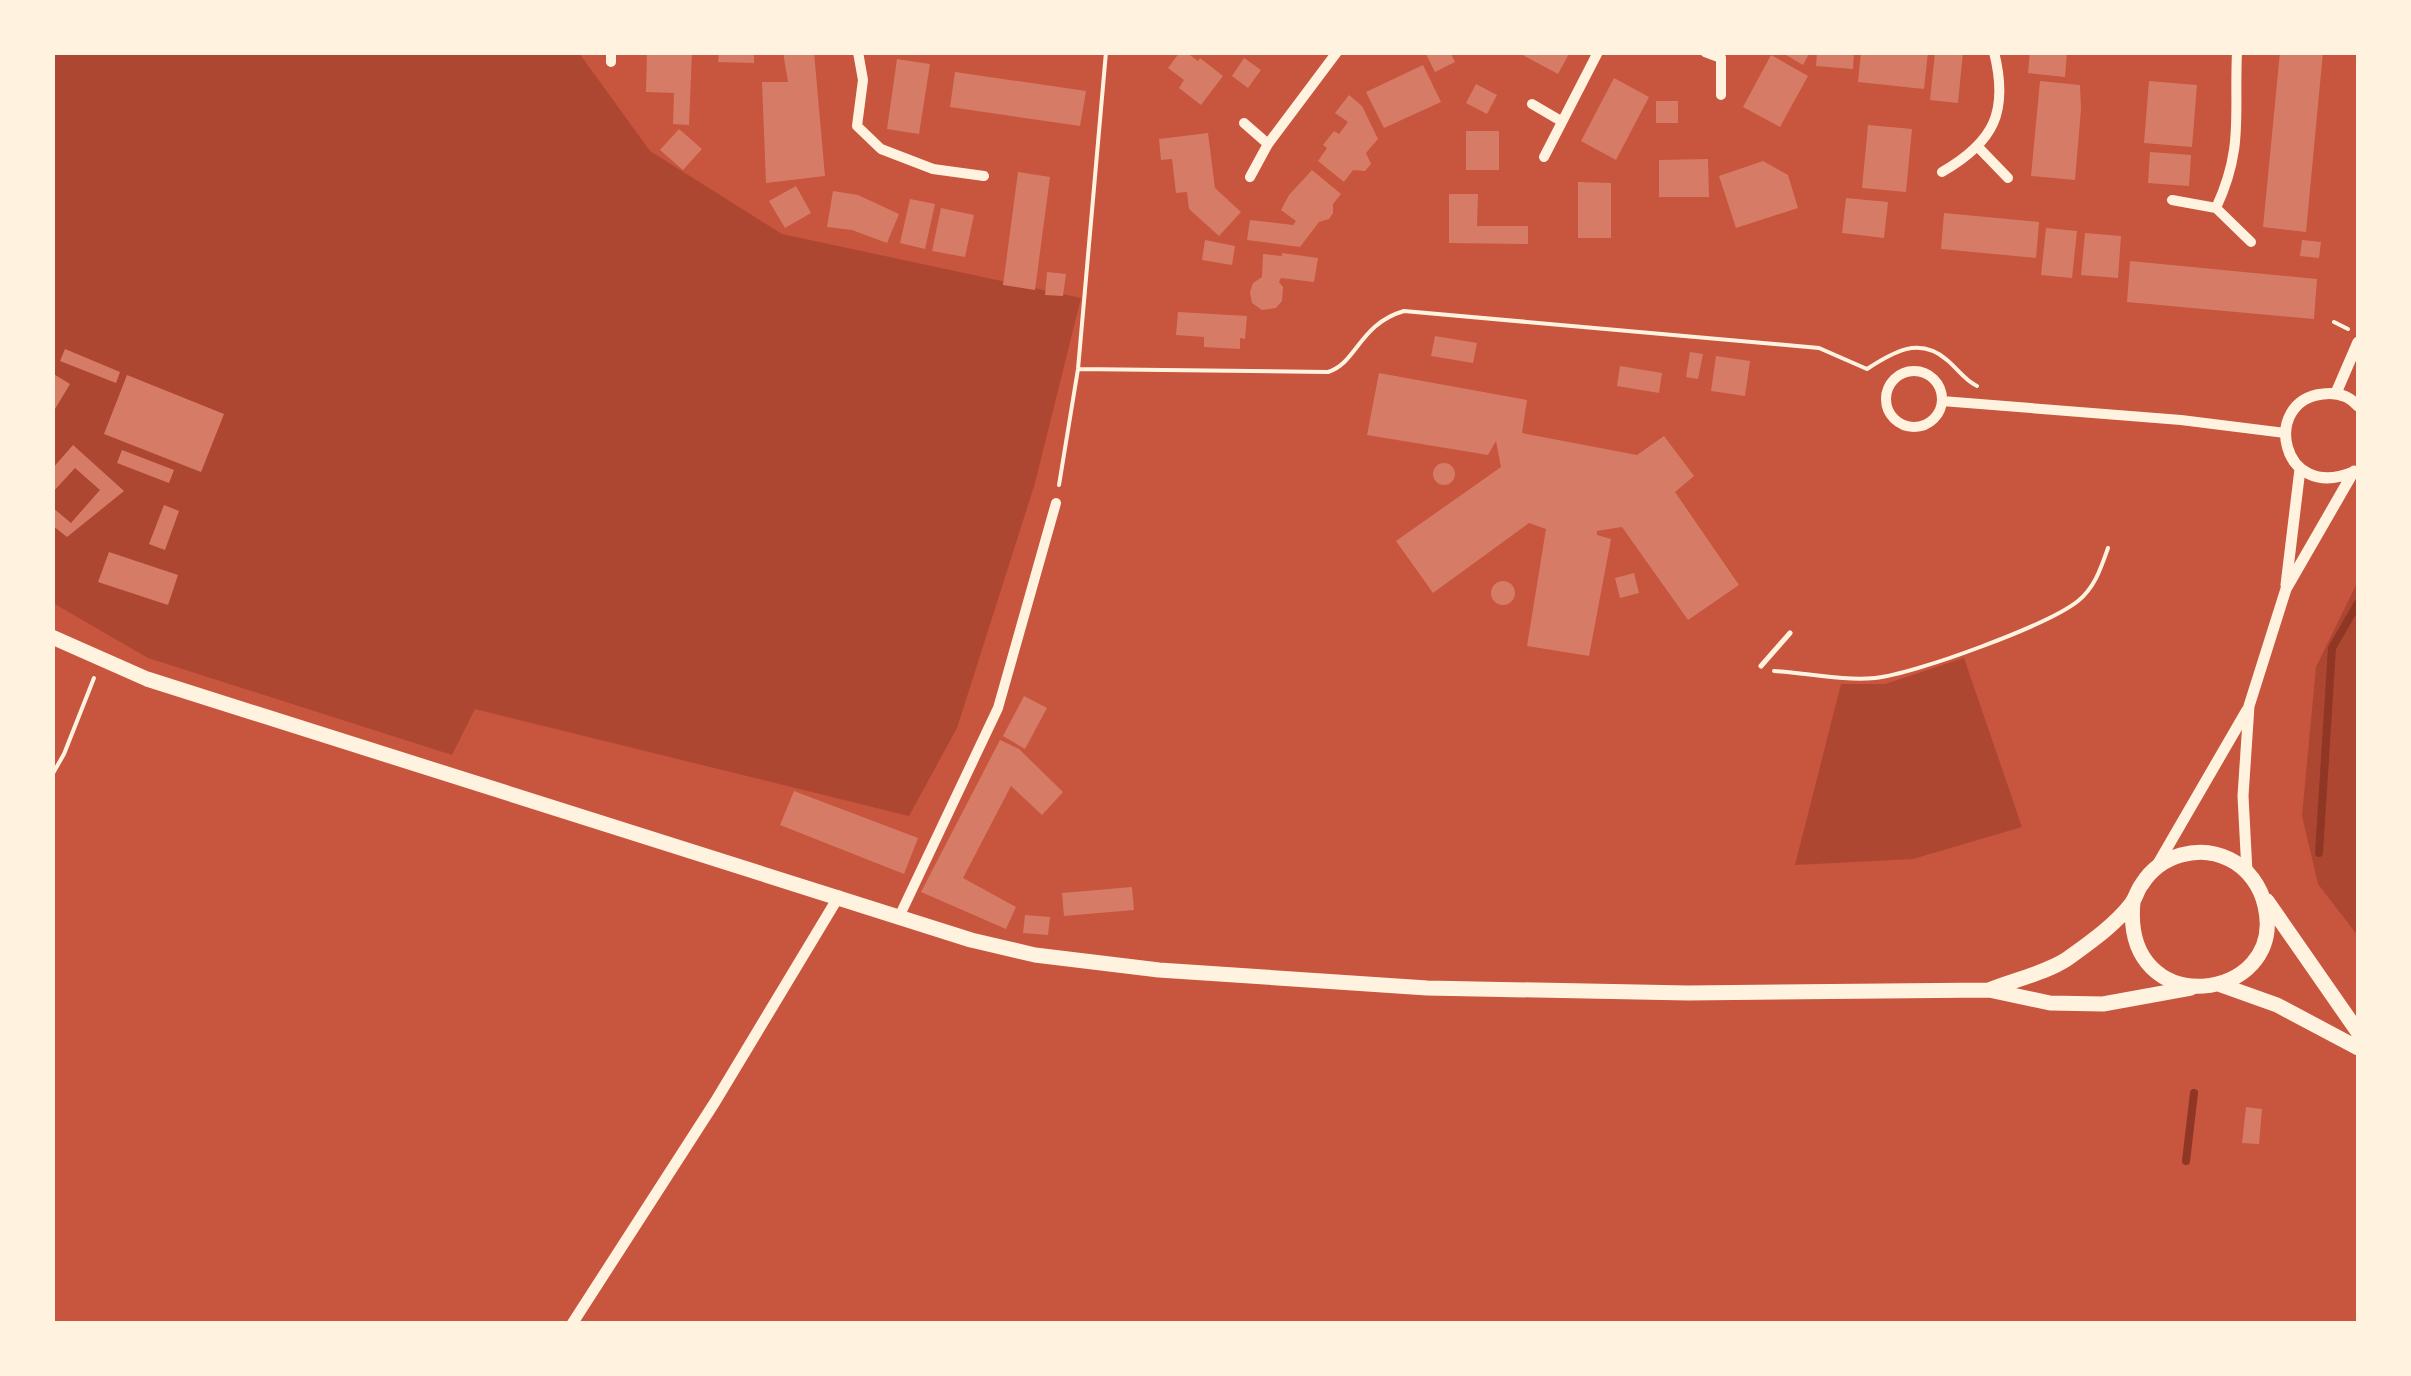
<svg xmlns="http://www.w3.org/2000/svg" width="2411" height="1376" viewBox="0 0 2411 1376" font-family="Karla,sans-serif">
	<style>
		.green { fill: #ae4732 }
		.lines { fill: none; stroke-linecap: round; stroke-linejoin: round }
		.stream { stroke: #8f3625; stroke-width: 8 }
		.building { fill: #d67c66 }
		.path { stroke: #fff3e0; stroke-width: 4 }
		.service { stroke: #fff3e0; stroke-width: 5 }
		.minor { stroke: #fff3e0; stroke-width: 10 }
		.tertiary { stroke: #fff3e0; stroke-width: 11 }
		.primary { stroke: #fff3e0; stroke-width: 15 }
	</style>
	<rect width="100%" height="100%" fill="#c8553d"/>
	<!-- green -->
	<path class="green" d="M53,53H579L650,151L782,234L1081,298L1035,483L957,728L909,816L475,709L452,755L148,658L53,603Z
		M2358,581V936L2318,884L2302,816L2316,667Z
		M1964,658L2022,827L1913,859L1795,865L1841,684H1885Z"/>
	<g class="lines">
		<!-- stream -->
		<path class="stream" d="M2319,853L2332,648L2358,603
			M2186,1161L2194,1093"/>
	</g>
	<!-- building -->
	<path class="building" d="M647,52H692L689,125L673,124L674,93L646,92Z
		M719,52H754V63L718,62Z
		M783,52H814L825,176L766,183L762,82H788Z
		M1180,52H1186L1198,61L1200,58L1223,76L1201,105L1179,88L1184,80L1168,68Z
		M1425,52H1450L1455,62L1435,72Z
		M1517,52H1570L1558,74Z
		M1781,52H1810L1803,65Z
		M1817,52H1854L1853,69L1816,66Z
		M1861,52H1928L1924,89L1858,82Z
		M1935,52H1963L1958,103L1930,100Z
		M2030,52H2067L2065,77L2028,73Z
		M2280,52H2323L2306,232L2263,227Z
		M1771,55L1808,76L1780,127L1743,107Z
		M1244,58L1261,70L1248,88L1232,76Z
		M897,59L930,64L919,134L887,129Z
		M1423,65L1441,102L1384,128L1366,92Z
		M955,72L1086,91L1080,126L950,107Z
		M1614,78L1649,97L1616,160L1581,141Z
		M2040,81L2080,85L2081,109L2075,180L2031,176Z
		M2149,81L2197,85L2192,147L2144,143Z
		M1476,84L1497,95L1487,114L1466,103Z
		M1349,95L1362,106L1378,139L1366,153L1371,164L1365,171L1353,170L1344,182L1318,161L1327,148L1323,145L1334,131L1339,134L1348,122L1335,113Z
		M1656,101H1678V123H1656Z
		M1868,125L1912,129L1906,192L1862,188Z
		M679,129L702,149L683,170L660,150Z
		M1466,131H1499V170H1466Z
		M1208,133L1215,188L1241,212L1219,236L1189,209L1187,192L1176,193L1172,159L1161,160L1159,139Z
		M2150,152L2191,155L2189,186L2148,183Z
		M1708,159L1709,197H1659V160Z
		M1763,161L1788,175L1798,208L1736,228L1719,176Z
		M1312,170L1341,194L1333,204V213L1329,219L1319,222L1300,247L1247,240L1250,220L1293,225L1296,221L1281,210L1289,195Z
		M1018,172L1050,177L1035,290L1003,285Z
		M1578,182L1611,183V238H1578Z
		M796,186L811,213L785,228L769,201Z
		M833,191L858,195L899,214L887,243L852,230L827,227Z
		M1449,194H1478L1477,226H1528V244L1449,243Z
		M1846,198L1888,202L1884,238L1842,233Z
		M910,199L935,204L925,249L900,243Z
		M941,208L974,215L965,257L932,251Z
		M1944,213L2039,222L2036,258L1941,249Z
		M2046,228L2077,231L2072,278L2041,275Z
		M2085,233L2121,236L2118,278L2081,275Z
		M1205,240L1235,246L1232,265L1202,260Z
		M2302,240L2321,242L2319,258L2300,256Z
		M1282,253L1318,258L1314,282L1281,278L1279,282L1283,287L1282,301L1276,308L1262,310L1252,303L1250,292L1253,283L1262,277L1263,254L1282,256Z
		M2130,261L2317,279L2314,319L2127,302Z
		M1047,272L1066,274L1063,296L1045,295Z
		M1178,312L1247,316L1245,339L1240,338V349L1204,347V337L1176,335Z
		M1435,336L1477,343L1473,363L1431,356Z
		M65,349L120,372L116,383L60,361Z
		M1690,352L1703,354L1698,379L1686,377Z
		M1716,356L1750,361L1745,396L1711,391Z
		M1620,366L1662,373L1659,393L1617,386Z
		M52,373L70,384L52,414Z
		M1379,373L1527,400L1522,433L1637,455L1664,436L1694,476L1675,492L1739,585L1688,620L1622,527L1597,531V535L1611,539L1589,656L1527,646L1546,529L1529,523L1433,593L1396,541L1501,467L1496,441L1488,455L1367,435Z
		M127,375L224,414L201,472L104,434Z
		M73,445L124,491L67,537L52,525V507L71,523L100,490L75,468L52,493V469Z
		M122,450L174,470L169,483L117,463Z
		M1433 474a11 11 0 1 1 22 0a11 11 0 1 1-22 0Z
		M164,505L179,511L165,550L149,544Z
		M109,552L178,575L168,605L98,582Z
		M1634,573L1639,593L1620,598L1615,578Z
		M1491 593a12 12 0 1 1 24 0a12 12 0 1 1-24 0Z
		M1024,696L1047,708L1025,749L1003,736Z
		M1000,740L1019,749L1063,792L1042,815L1011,786L963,878L1016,907L1006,929L921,892Z
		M794,791L918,838L904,874L780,825Z
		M1132,887L1134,910L1064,916L1062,893Z
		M1025,915L1050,917L1048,935L1023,933Z
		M2246,1107L2262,1109L2259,1144L2242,1143Z"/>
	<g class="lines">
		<!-- path -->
		<path class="path" d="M2334,322L2348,329
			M1078,369L1328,372C1357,363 1359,324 1404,311L1819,348L1867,369C1893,352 1919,336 1947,360C1958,369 1964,380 1977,386
			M1059,485L1078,369L1106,52
			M1774,671C1807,673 1843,681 1875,678C1915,674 2048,625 2078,601C2095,587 2101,568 2108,548
			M52,775L64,754L94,678"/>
		<!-- service -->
		<path class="service" d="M1761,666L1790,633"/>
		<!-- minor -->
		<path class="minor" d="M611,52V62
			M858,52L863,80L857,126L881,149L933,169L984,176
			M1705,52L1721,58V95
			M1532,104L1561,121
			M1244,123L1268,144
			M1979,148L2008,178
			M1544,157L1598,52
			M1942,172C1994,142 2009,112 1994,52
			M1250,177L1268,144L1337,52
			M2172,200L2216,208C2244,148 2234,115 2237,52
			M2216,208L2251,242
			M1886 399a28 28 0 1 1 56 0a28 28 0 1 1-56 0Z
			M1942,401L2181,420L2285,433
			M899,917L998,708L1056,503"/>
		<!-- tertiary -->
		<path class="tertiary" d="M2336,393L2358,342
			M2353,472C2280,503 2261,400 2323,394C2337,392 2349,396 2358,406
			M2286,585L2300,469
			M2156,867L2247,710
			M2247,872L2243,796L2249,706L2286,589L2354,471
			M572,1324L715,1102L839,896"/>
		<!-- primary -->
		<path class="primary" d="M52,637L147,679L971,940L1035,955L1159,970L1427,988L1688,993L1989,990L2050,1003L2103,1004L2191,988
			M2267,901L2358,1032
			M2221,985L2277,1005L2358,1048
			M1989,990C2013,980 2046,973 2067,959C2089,943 2115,925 2131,904C2136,898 2137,890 2142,884C2160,855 2199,844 2229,859C2248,868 2261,887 2265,906C2288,1003 2121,1024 2133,902"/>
	</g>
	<!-- border -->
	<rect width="2411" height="1376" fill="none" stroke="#fff3e0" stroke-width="110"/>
</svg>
